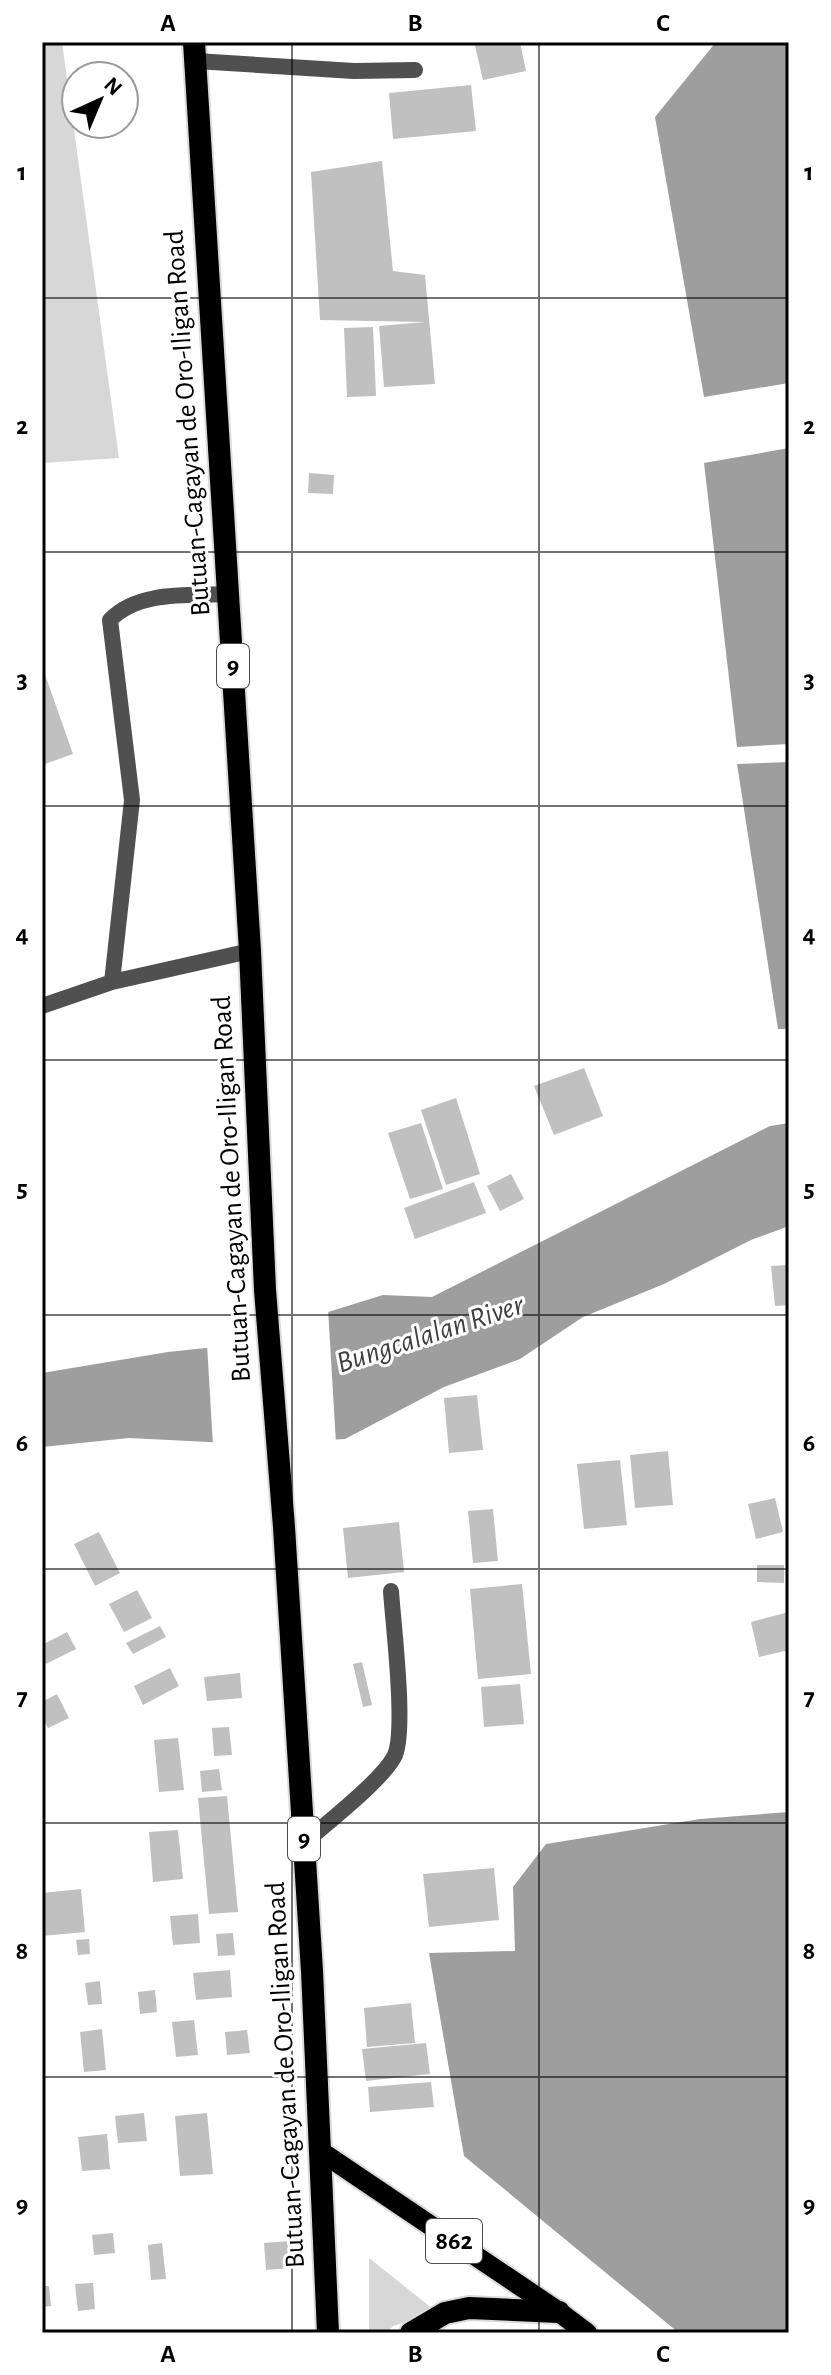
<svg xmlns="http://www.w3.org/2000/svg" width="831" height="2375" viewBox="0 0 831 2375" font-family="'Alegreya Sans',sans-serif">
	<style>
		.green { fill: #d7d7d7 }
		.water { fill: #9e9e9e }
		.pier { fill: #fff }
		.building { fill: #c0c0c0 }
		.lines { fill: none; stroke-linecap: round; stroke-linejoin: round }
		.primary-casing { stroke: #dbdbdb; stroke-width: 24 }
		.trunk-casing { stroke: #dbdbdb; stroke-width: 26 }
		.service { stroke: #505050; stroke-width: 16 }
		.primary { stroke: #000; stroke-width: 20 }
		.trunk { stroke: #000; stroke-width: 22 }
		.grid { fill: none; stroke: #000; stroke-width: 2; stroke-opacity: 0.55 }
		.labels { text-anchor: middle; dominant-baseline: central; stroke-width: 6; stroke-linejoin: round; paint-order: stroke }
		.shield { fill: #fff; stroke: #4c4c4c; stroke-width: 2 }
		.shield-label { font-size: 26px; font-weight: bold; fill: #000 }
		.street-label { font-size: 28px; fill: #000; stroke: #fff }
		.water-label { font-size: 30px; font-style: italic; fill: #3f3f3f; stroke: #fff }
		.neatline { fill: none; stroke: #000; stroke-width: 3 }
		.grid-label { font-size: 26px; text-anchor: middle; font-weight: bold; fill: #000 }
	</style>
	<rect width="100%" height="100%" fill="#fff"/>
	<!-- green -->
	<path class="green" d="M42,42H62L119,458L42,463Z
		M369,2258L438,2313L393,2326L386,2333H369Z"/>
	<!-- water -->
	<path class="water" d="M716,42H789V383L704,397L655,117Z
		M789,448V744L737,747L704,463Z
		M789,762V1029H778L737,764Z
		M789,1123V1226L751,1240L664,1284L583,1317L520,1359L444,1387L345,1439L249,1444L129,1438L42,1447V1373L168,1352L215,1347L383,1295L432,1297L770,1126Z
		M789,1812V2333H679L464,2156L429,1953L515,1951L513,1887L546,1844L700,1819Z"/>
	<!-- pier -->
	<path class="pier" d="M328,1308L336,1444L249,1448L213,1446L207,1344Z"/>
	<!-- building -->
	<path class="building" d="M474,42H520L526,71L483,80Z
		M471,85L476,131L393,139L389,93Z
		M382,161L393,271L425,275L435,384L384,387L379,326L425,322L320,320L311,172Z
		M373,327L376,396L347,397L344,328Z
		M309,473L334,475L333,494L308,493Z
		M42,666L73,754L42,765Z
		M584,1068L603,1116L554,1135L534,1086Z
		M456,1098L480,1174L446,1185L421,1110Z
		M421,1123L443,1189L410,1199L388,1133Z
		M511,1174L524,1199L500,1211L487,1186Z
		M474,1182L486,1213L415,1239L404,1208Z
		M789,1265V1305L775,1306L771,1266Z
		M477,1395L483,1450L449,1453L444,1398Z
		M668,1451L673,1505L635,1508L630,1455Z
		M620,1460L627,1525L584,1529L577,1464Z
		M775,1498L783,1532L756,1539L748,1504Z
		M493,1509L498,1561L473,1563L468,1511Z
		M399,1522L404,1572L348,1578L343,1528Z
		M99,1532L120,1573L95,1586L74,1544Z
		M757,1565H784V1583L757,1582Z
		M522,1584L531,1674L478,1679L470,1589Z
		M137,1590L152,1618L124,1632L109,1604Z
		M789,1612V1650L759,1657L751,1622Z
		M160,1626L166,1637L133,1654L126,1643Z
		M67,1632L76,1649L46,1664L42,1656V1645Z
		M362,1662L372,1705L363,1707L353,1664Z
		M170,1668L179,1686L143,1705L134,1686Z
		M240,1673L242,1698L207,1701L204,1677Z
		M520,1684L524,1724L484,1727L481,1687Z
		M57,1694L69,1718L48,1728L42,1716V1702Z
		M229,1727L232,1755L214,1756L212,1728Z
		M178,1738L184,1790L159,1792L154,1740Z
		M219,1769L222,1790L202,1792L200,1771Z
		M227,1796L238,1912L209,1914L198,1798Z
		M178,1830L183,1879L153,1882L149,1832Z
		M494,1868L499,1920L429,1927L423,1874Z
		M81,1889L85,1932L42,1936V1893Z
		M198,1914L200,1943L173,1945L170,1916Z
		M233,1933L235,1955L218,1956L216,1934Z
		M89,1939L90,1954L78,1955L76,1940Z
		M230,1970L232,1997L196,2000L193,1973Z
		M100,1981L102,2004L88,2005L85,1983Z
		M155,1990L157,2012L140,2014L138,1992Z
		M411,2003L415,2043L367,2047L364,2008Z
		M194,2020L198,2055L176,2057L172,2022Z
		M102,2029L106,2070L84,2072L80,2032Z
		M247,2030L250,2053L227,2055L225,2032Z
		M426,2043L430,2074L366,2081L362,2049Z
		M431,2082L434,2107L370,2112L368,2087Z
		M144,2113L147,2141L118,2143L115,2116Z
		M207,2113L213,2174L180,2176L175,2116Z
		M107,2134L110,2169L82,2171L78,2137Z
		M113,2233L115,2253L94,2255L92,2235Z
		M289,2241L291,2268L266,2270L264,2243Z
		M162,2243L166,2279L151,2280L148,2245Z
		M93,2283L95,2309L78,2311L75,2284Z
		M42,2286H49L51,2306L42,2307Z"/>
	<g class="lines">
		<!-- primary casing -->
		<g class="primary-casing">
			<path id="primary" d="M320,2151L559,2312L587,2333"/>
		</g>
		<!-- trunk casing -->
		<g class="trunk-casing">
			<path id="trunk" d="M194,42L250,951L265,1290L284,1527L312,1971L328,2333
				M411,2333L445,2313L469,2308L559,2312"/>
		</g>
		<!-- service -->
		<path class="service" d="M196,61L354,71L415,70
			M112,982L132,800L110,620C139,590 190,596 228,594
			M42,1006L112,982L250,951
			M304,1843C327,1823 381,1781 394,1757C407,1734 393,1623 391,1591"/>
		<!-- primary -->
		<use href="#primary" class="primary"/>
		<!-- trunk -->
		<use href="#trunk" class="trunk"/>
	</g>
	<!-- grid -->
	<path class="grid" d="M292,42V2333M539,42V2333M42,298H789M42,552H789M42,806H789M42,1060H789M42,1315H789M42,1569H789M42,1823H789M42,2077H789"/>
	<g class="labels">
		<!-- shield labels -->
		<g class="shield">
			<rect x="217" y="644" width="32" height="44" rx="6"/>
			<rect x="288" y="1817" width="32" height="44" rx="6"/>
			<rect x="426" y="2219" width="56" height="44" rx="6"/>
		</g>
		<g class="shield-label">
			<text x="233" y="666">9</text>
			<text x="304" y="1839">9</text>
			<text x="454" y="2241">862</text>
		</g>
		<!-- street labels -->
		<g class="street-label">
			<text transform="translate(188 423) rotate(-94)">Butuan-Cagayan de Oro-Iligan Road</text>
			<text transform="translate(232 1189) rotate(-93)">Butuan-Cagayan de Oro-Iligan Road</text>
			<text transform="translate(286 2075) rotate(-93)">Butuan-Cagayan de Oro-Iligan Road</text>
		</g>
		<!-- water labels -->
		<g class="water-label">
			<text transform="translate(430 1334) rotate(-18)">Bungcalalan River</text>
		</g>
	</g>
	<!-- border -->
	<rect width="831" height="2375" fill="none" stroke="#ffffff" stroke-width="88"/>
	<!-- north arrow -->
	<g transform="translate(100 100) rotate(44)"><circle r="38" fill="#ffffff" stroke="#999999" stroke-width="2"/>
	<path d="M0-6L14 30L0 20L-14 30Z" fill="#000000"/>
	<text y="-12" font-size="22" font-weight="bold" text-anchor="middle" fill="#000000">N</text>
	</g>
	<rect x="44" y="44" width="743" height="2287" class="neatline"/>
	<g class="grid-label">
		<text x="168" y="31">A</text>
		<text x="415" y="31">B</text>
		<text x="663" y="31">C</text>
		<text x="22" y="180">1</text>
		<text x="809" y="180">1</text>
		<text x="22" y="434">2</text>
		<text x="809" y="434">2</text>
		<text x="22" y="688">3</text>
		<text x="809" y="688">3</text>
		<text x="22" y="942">4</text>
		<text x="809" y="942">4</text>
		<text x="22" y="1197">5</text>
		<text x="809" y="1197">5</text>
		<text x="22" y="1451">6</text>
		<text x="809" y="1451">6</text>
		<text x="22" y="1705">7</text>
		<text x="809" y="1705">7</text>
		<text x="22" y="1959">8</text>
		<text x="809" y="1959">8</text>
		<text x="22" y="2213">9</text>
		<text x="809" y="2213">9</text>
		<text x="168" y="2362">A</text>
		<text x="415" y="2362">B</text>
		<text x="663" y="2362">C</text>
	</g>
</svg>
